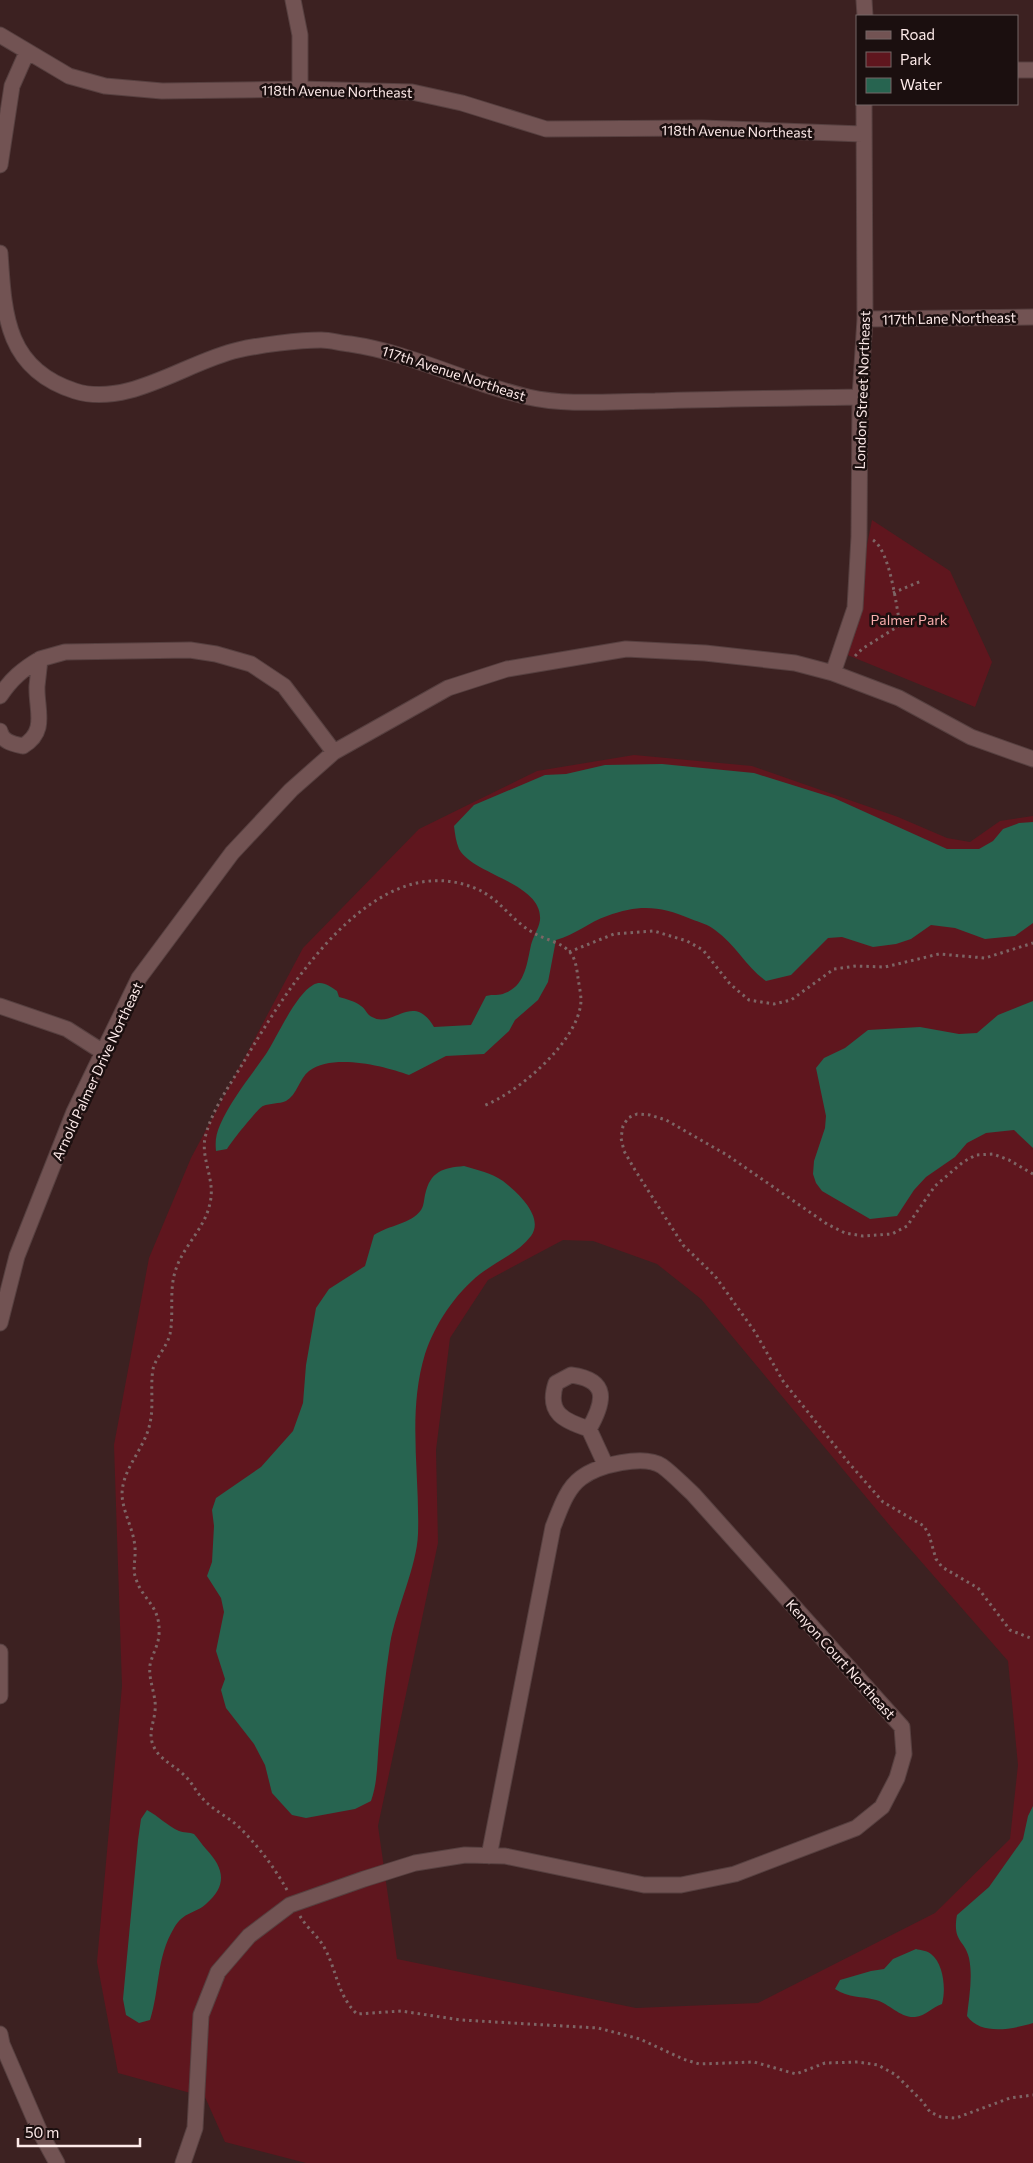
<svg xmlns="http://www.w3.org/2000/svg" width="1033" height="2163" viewBox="0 0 1033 2163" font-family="Commissioner,sans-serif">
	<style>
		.green { fill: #5f161e; fill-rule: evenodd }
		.water { fill: #276450 }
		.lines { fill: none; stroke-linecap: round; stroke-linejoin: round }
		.minor-casing { stroke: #574040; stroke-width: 17 }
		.path { stroke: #7d6565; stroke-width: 3; stroke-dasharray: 2.5 4; stroke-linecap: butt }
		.minor { stroke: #725353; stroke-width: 15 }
		.labels { text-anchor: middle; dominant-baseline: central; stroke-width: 5; stroke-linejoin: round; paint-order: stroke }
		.street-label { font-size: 14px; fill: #fdeae9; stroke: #1b0f0f }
		.park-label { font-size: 14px; fill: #f8adac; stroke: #1b0f0f }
	</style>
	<rect width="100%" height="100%" fill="#3c2121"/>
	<!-- green -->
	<path class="green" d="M872,520L950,571L992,662L975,707L845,654Z
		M634,755L752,766L898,817L947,838L970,842L1000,821L1033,816V2163H306L225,2142L205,2097L118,2073L97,1962L122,1686L114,1445L149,1258L191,1158L303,948L419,829L537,771ZM563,1240L593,1241L657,1264L701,1299L891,1527L1008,1661L1018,1765L1010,1839L935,1913L758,2003L636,2008L397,1959L378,1826L438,1543L436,1450L450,1338L488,1280Z"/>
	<!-- water -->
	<path class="water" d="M662,764L754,773L834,798L947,849H979L993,841L1003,829L1019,823L1033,822V923L1015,936L985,939L955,928L931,925L911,939L896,944L873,947L842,937L828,938L791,975L766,981C747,968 736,945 715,930C709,925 699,922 691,919C660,906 640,904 607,916C589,922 575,935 556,940L548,982L538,1000L515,1020L509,1031L484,1054L446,1056L409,1075C384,1066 333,1053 309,1071C299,1079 297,1095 286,1101C279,1104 270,1103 263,1106C258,1108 231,1142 227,1149L216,1151C215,1141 216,1134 220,1125C231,1100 250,1077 266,1054C277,1037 296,994 313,985C322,980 329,986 337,991L339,997C346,999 355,1001 361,1006C365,1008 367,1015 372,1017C393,1029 413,991 434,1027L471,1025L486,996C493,994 499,996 505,993C525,986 527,963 531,945C533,937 539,928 540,920C543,883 473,875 459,849C456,842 455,834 454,826L474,805L545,775L566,774L605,765Z
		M1033,1001V1148L1014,1130L986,1133L967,1143L955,1157L926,1177L914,1190L897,1216L870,1219L822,1191L816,1183L813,1174L814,1161L825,1128L826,1116L816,1068L824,1058L845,1048L868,1030L920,1027L959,1034L977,1033L998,1015Z
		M464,1166C478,1170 491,1173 503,1181C517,1192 545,1217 531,1236C518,1253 497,1261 480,1274C455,1294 435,1324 425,1354C407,1413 420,1474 418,1534C417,1566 396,1609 390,1644C385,1676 382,1709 379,1741C377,1762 378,1781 371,1801L355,1809L306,1818L292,1815L272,1793L265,1765L254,1744L226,1708L221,1690L225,1679L216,1651L224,1612L221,1598L207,1576L212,1562L214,1526L212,1510L216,1498L261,1467L293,1431L303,1403L306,1365L316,1308L329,1289L365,1266L374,1235C389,1225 411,1224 421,1210C424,1206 424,1199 425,1195C430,1171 443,1168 464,1166Z
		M1033,1806V2023C1013,2029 981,2036 967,2016C969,1997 973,1977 969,1958C965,1940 952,1942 957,1915L989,1887L1023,1839L1028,1816Z
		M147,1810C158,1816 168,1826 179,1831C183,1833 190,1832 194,1834C198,1838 202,1845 206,1849C224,1868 228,1885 206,1904C195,1914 184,1911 174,1928C156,1958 160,1989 150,2020L139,2023L126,2015L123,1999L138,1840L141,1819Z
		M916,1949C920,1950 928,1951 931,1954C944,1964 946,1990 942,2004C932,2007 926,2016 915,2017C900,2018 890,2004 876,2000C861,1996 849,1998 835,1989L840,1980L871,1971L884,1969L893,1959Z"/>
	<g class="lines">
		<!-- minor casing -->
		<g class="minor-casing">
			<path id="minor" d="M293,0L300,35V89
				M864,0L865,16
				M0,35L69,76L105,86L162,91L300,89L412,92L462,103L546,129L702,128L862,134
				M1017,70H1033
				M0,165L12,86L27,52
				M0,253C4,315 6,369 75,391C128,408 188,361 238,350C260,345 298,340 321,340C330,340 340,343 350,344C412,353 467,383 528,397C568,406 613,401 655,401C723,399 791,398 860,397
				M865,319L1033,317
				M40,659L65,652L190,650L216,654L251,664L284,686L334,752
				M833,673L855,608L859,537L860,397L865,319L864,104
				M0,696C11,679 23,669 40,659C39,668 38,677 37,686C36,710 48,731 23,746C14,744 2,742 0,731
				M0,1006L67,1029L103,1052
				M0,1323L17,1256L74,1112L139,978L232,853L291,790L334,752L448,688L507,669L626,649L705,653L795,663L833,673L899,698L971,737L1033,759
				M571,1375C609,1380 605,1401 589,1429C564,1421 546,1413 556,1383Z
				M589,1429L606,1466
				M0,1652V1696
				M0,2034L2,2044L40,2132L57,2163
				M183,2163L195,2128L201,2015L218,1972L249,1936L290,1905L364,1879L415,1863L465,1855L505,1856L644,1885H681L735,1874L856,1828L882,1807L897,1778L904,1754L902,1727L693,1494C683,1485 673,1474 662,1466C644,1454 598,1465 581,1478C566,1489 560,1510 553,1527L489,1856"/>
		</g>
		<!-- path -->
		<path class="path" d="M893,593L921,581
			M855,656L862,649L900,625C896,604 890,551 873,540
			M569,952L614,934L654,931L687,941L703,950L730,984L749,1000L774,1004L791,1000L834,969L856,966L885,967L939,954L985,958L1033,943
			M1033,1174L1009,1160L993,1154L976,1155L963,1162L935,1186L907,1226L892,1234L863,1236L845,1233L827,1224L727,1155L666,1120L650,1115L637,1114L628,1118L623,1126L621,1138L624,1151L635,1170L683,1245L715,1276L755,1332L783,1381L848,1462L883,1502L924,1526L929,1535L936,1559L942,1567L978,1588L1010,1630L1033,1639
			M287,1890C274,1867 259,1847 240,1828C229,1817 214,1811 203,1799C196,1792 192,1782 184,1775C173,1764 157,1759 152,1742C149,1731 154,1722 155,1711C157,1696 148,1681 150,1665C152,1655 158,1646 159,1635C161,1605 143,1601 136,1579C132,1570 136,1558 135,1548C134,1530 123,1513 122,1495C122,1468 145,1449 150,1423C154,1405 150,1387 153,1369C156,1357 167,1347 170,1334C174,1314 169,1292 175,1272C182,1247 205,1229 210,1203C216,1179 199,1157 206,1134C213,1108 232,1082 246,1058C289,986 375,845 477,889C500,899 511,920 532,932C544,940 564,942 572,955C576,961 577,971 578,978C579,985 581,994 581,1001C579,1041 518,1093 483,1106
			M300,1916C306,1927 318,1936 324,1947C337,1970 337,1995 357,2014L401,2011L461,2020L598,2028L640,2039L683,2059L699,2064L754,2062L796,2074L825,2063L858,2062L878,2065L896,2075L922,2101L930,2112L941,2117L956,2118L1010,2098L1033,2095"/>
		<!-- minor -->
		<use href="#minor" class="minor"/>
	</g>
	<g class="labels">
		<!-- street labels -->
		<g class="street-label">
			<text transform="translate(337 91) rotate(1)">118th Avenue Northeast</text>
			<text transform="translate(737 131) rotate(1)">118th Avenue Northeast</text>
			<text transform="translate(949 318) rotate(-1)">117th Lane Northeast</text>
			<text transform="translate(454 373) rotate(18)">117th Avenue Northeast</text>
			<text transform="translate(862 390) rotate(-88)">London Street Northeast</text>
			<text transform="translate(97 1071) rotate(-65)">Arnold Palmer Drive Northeast</text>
			<text transform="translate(841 1659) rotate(48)">Kenyon Court Northeast</text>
		</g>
		<!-- park labels -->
		<g class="park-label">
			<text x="909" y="619">Palmer Park</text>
		</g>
	</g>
	<!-- legend -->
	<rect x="856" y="15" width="162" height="90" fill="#1b0f0f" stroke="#756766"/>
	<rect x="866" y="31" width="25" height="8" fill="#725353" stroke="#756766"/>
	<text x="900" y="40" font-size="15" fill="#fdeae9">Road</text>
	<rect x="866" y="52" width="25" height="15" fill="#5f161e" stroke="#756766"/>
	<text x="900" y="65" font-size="15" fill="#fdeae9">Park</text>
	<rect x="866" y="78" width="25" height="15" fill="#276450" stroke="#756766"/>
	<text x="900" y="90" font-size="15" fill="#fdeae9">Water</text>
	<!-- scale -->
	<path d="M18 2138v8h122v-8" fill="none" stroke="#fdeae9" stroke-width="2.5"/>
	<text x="25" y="2138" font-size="15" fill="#fdeae9" stroke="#1b0f0f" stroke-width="4" paint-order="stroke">50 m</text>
</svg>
